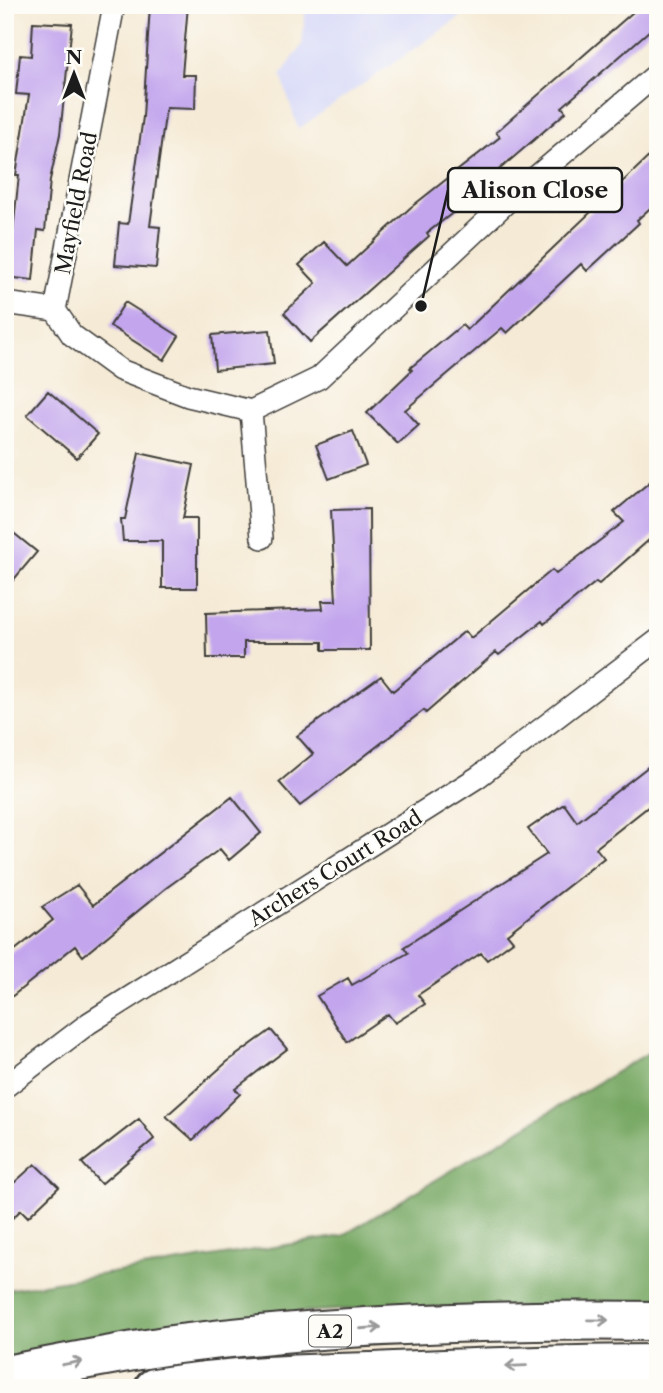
<svg xmlns="http://www.w3.org/2000/svg" width="663" height="1393" viewBox="0 0 663 1393" font-family="'Libre Caslon Text',serif">
	<style>
		.built { fill: #d6d8f8 }
		.forest { fill: #76a762; stroke: #49623f; stroke-width: 2 }
		.building { fill: #c2a5ed }
		.lines { fill: none; stroke-linecap: round; stroke-linejoin: round }
		.street-casing { stroke: #3d3b38; stroke-width: 24 }
		.highway-casing { stroke: #3d3b38; stroke-width: 42 }
		.street { stroke: #fff; stroke-width: 21 }
		.highway { stroke: #fff; stroke-width: 38 }
		.oneway { stroke: #999 }
		.labels { text-anchor: middle; dominant-baseline: central; stroke-width: 5; stroke-linejoin: round; paint-order: stroke }
		.shield { fill: #fdfcf7; stroke: #605f5e; stroke-width: 2 }
		.shield-label { font-size: 19px; font-weight: bold; fill: #1c1c1c }
		.street-label { font-size: 21px; fill: #1c1c1c; stroke: #fdfcf7 }
		.leader { fill: none; stroke: #1c1c1c; stroke-width: 2.5 }
		.callout-dot { fill: #1c1c1c; stroke: #fdfcf7; stroke-width: 2.5 }
		.callout { fill: #fdfcf7; stroke: #1c1c1c; stroke-width: 2.5 }
		.callout-label { font-size: 23px; text-anchor: middle; font-weight: bold; fill: #1c1c1c }
	</style>
	<rect width="100%" height="100%" fill="#fdfcf7"/>
	<filter id="ink" filterUnits="userSpaceOnUse"><feTurbulence type="fractalNoise" baseFrequency=".0143" numOctaves="2"/><feDisplacementMap in="SourceGraphic" scale="14" xChannelSelector="R" yChannelSelector="G"/><feConvolveMatrix kernelMatrix="1 2 1 2 8 2 1 2 1" color-interpolation-filters="sRGB"/></filter>
	<filter id="wash" filterUnits="userSpaceOnUse"><feTurbulence type="fractalNoise" baseFrequency=".00686" numOctaves="4" result="noise"/><feDisplacementMap in="SourceGraphic" scale="28" xChannelSelector="R" yChannelSelector="G"/><feGaussianBlur stdDeviation="1.57" result="paint"/><feColorMatrix in="noise" values="0 0 0 0 0 0 0 0 0 0 0 0 0 0 0 0 0 1.4 0 .05"/><feComposite in="paint" operator="in"/></filter>
	<g filter="url(#wash)">
		<rect width="100%" height="100%" fill="#f5ead5"/>
		<!-- built -->
		<path class="built" d="M306,5H478L298,129L281,75L302,45Z"/>
		<!-- forest -->
		<path class="forest" d="M658,1047V1306L371,1308L269,1314L5,1358V1290L342,1236Z"/>
		<g id="blocks">
			<!-- building -->
			<path class="building" d="M150,5H188L182,75H196L195,109L166,108L150,226L160,227L156,268L115,265L119,223L128,224L143,117Z
				M641,5H658V23L562,107L566,112L493,175L496,179L427,233L429,236L310,342L284,313L316,283L299,265L324,242L347,266L410,208L500,137L496,132Z
				M33,22L72,24L60,134L50,180L45,231L38,230L33,280L5,277V240L12,241L19,175H16L29,95L16,94L20,55L31,56Z
				M658,148V201L637,220L639,223L587,271L581,264L507,333L502,328L405,410L419,425L398,444L367,413L412,370L410,368L462,325L467,330Z
				M125,302L179,336L164,360L110,326Z
				M270,330L274,364L215,370L212,335Z
				M48,391L98,434L77,458L27,415Z
				M353,431L366,465L329,479L316,445Z
				M139,453L194,465L183,518H197V588H162V541H123L121,519H125Z
				M658,475V532L599,584L596,582L544,624L542,621L499,655L496,652L426,713L424,710L300,806L279,782L313,754L297,736L381,676L393,691L465,631L471,638L552,570L556,574L624,522L614,512Z
				M369,509L370,650H323V642H244V658H207L206,613L323,609L322,601H336L331,510Z
				M5,526L37,552L5,590Z
				M658,759V799L596,848L604,858L507,934L513,941L487,960L481,953L418,995L425,1004L395,1023L388,1014L347,1042L317,996L348,978L352,985L408,953L404,947L547,854L528,829L564,804L577,822Z
				M232,797L261,833L229,860L220,849L166,888L83,956L75,946L5,1002V958L53,920L42,907L77,885L93,905Z
				M271,1030L287,1049L235,1089L240,1094L193,1140L166,1116L227,1062Z
				M139,1119L154,1139L101,1184L82,1163Z
				M35,1164L59,1187L28,1217L21,1210L5,1225V1191Z"/>
		</g>
	</g>
	<g filter="url(#ink)">
		<use href="#blocks" fill-opacity="0" stroke="#3d3b38" stroke-width="2"/>
		<g class="lines">
			<!-- street casing -->
			<g class="street-casing">
				<path id="street" d="M5,303L55,310
					M55,310L72,335L120,370L188,396L251,411L319,378L510,199L658,73
					M55,310L114,5
					M251,411L262,538
					M5,1087L89,1023L478,777L658,640"/>
			</g>
			<!-- highway casing -->
			<g class="highway-casing">
				<path id="highway" d="M5,1375C63,1364 121,1352 179,1344C337,1324 499,1319 658,1321
					M154,1388C226,1376 299,1374 371,1372C467,1368 562,1364 658,1364"/>
			</g>
			<!-- street -->
			<use href="#street" class="street"/>
			<!-- highway -->
			<use href="#highway" class="highway"/>
		</g>
		<!-- one-way arrows -->
		<defs><path id="oneway-shaft" d="M-6 0H5M1.5-3L5.5 0L1.5 3" fill="none" stroke-width="1.6" stroke-linecap="round" stroke-linejoin="round" transform="scale(1.75)"/></defs>
		<g class="oneway">
			<use href="#oneway-shaft" transform="translate(598 1320) rotate(1)"/>
			<use href="#oneway-shaft" transform="translate(371 1328) rotate(-4)"/>
			<use href="#oneway-shaft" transform="translate(72 1363) rotate(-10)"/>
			<use href="#oneway-shaft" transform="translate(516 1366) rotate(178)"/>
		</g>
	</g>
	<g class="labels">
		<!-- shield labels -->
		<rect class="shield" x="309" y="1315.5" width="42" height="31" rx="5"/>
		<g class="shield-label">
			<text x="330" y="1331">A2</text>
		</g>
		<!-- street labels -->
		<g class="street-label">
			<text transform="translate(76 203) rotate(-79)">Mayfield Road</text>
			<text transform="translate(335 868) rotate(-32)">Archers Court Road</text>
		</g>
	</g>
	<!-- callouts -->
	<path class="leader" d="M421 306L448 190"/>
	<circle class="callout-dot" cx="421" cy="306" r="7"/>
	<rect class="callout" x="448" y="168" width="174" height="44" rx="7"/>
	<g class="callout-label">
		<text x="535" y="198">Alison Close</text>
	</g>
	<!-- margin -->
	<rect width="663" height="1393" fill="none" stroke="#fdfcf7" stroke-width="28"/>
	<!-- north arrow -->
	<g transform="translate(74 74)" stroke="#fdfcf7" stroke-width="5" paint-order="stroke">
	<path d="M0-5L12 26L0 18L-12 26Z" fill="#1c1c1c"/>
	<text y="-10" font-size="19" font-weight="bold" text-anchor="middle" fill="#1c1c1c">N</text>
	</g>
</svg>
